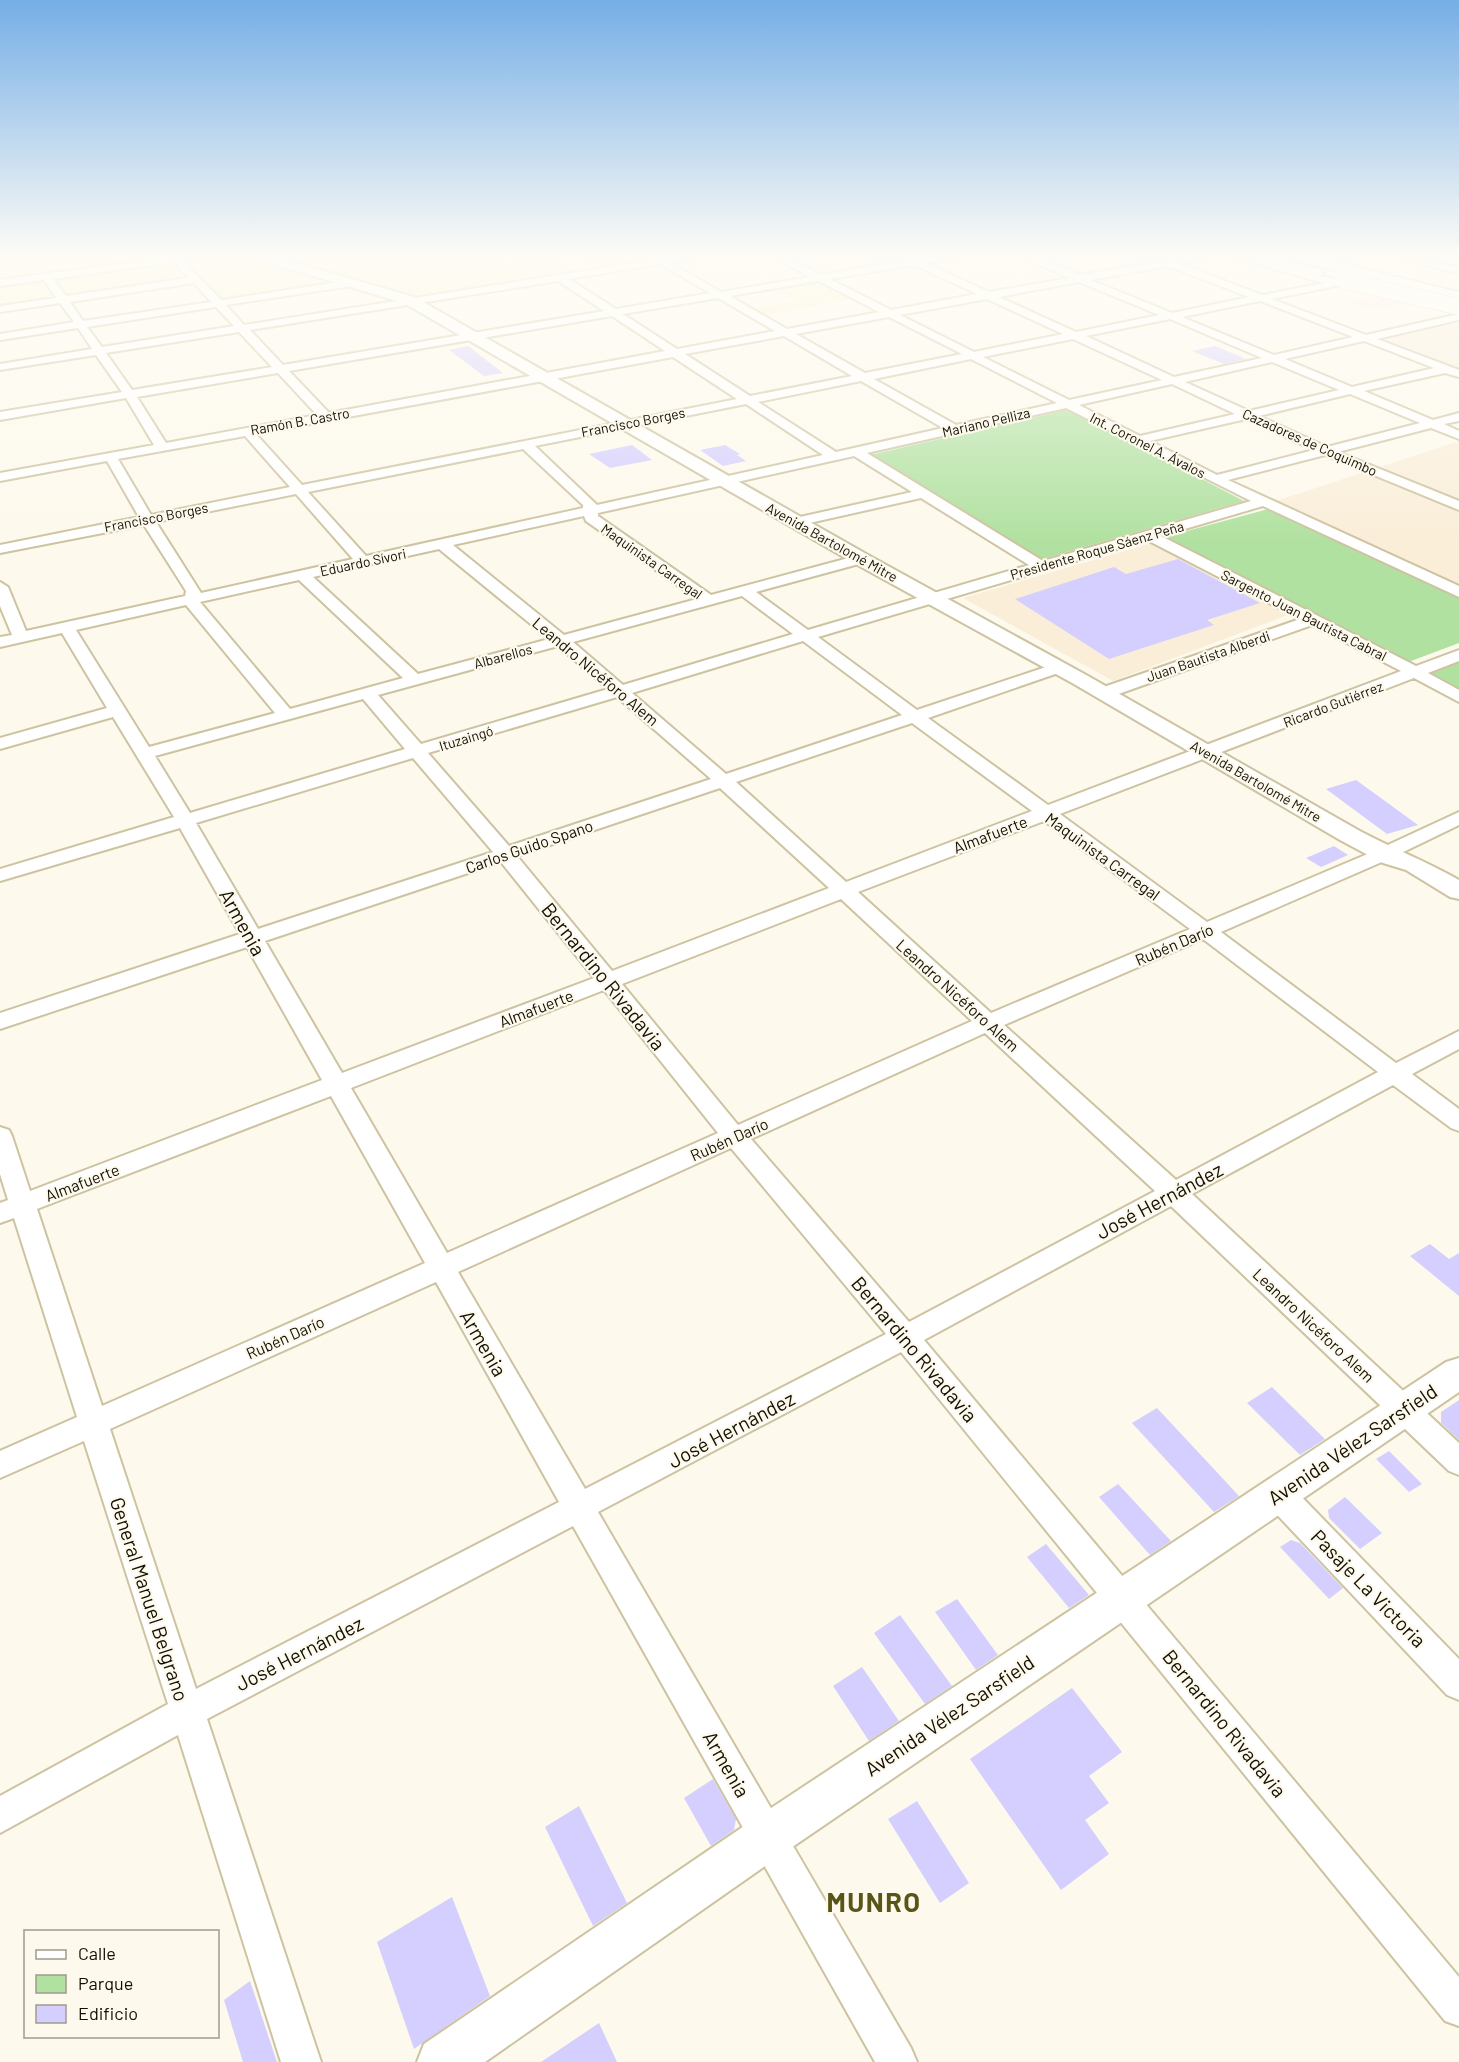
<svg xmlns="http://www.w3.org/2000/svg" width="1459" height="2062" viewBox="0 0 1459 2062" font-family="Barlow,sans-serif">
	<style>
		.commercial { fill: #faeed9 }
		.built { fill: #fcefc5 }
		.medical { fill: #feebe2 }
		.green { fill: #b0e1a0 }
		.building { fill: #d5cfff }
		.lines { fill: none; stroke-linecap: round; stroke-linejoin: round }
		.minor-casing { stroke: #cdc3a1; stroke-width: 4 }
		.major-casing { stroke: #cdc3a1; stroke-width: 4 }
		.highway-casing { stroke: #cdc3a1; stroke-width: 3 }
		.minor { fill: #fff; fill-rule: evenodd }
		.major { fill: #fff; fill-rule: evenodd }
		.highway { fill: #fff; fill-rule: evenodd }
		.highway-bridge-casing { stroke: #cdc3a1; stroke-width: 17; stroke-linecap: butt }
		.highway-bridge { stroke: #fff; stroke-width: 16 }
		.labels { text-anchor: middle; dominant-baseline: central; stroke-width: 4.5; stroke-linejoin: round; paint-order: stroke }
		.far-street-label { font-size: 14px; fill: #130f04; stroke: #fdf9ec }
		.street-label { font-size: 16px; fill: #130f04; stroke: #fdf9ec }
		.near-street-label { font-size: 20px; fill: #130f04; stroke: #fdf9ec }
		.near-district-label { font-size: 27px; font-weight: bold; letter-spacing: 1.5px; fill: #595417; stroke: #fdf9ec }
	</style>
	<rect width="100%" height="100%" fill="#fdf9ec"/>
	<!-- commercial -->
	<path class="commercial" d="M1459,323V372L1380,339Z
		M1459,441V584L1273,502Z
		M1152,543L1288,615L1113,681L963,598Z"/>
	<!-- built -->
	<path class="built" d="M0,256H183L0,281Z
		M211,256H241L329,283L223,299L187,260Z
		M278,256H557L577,271L413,296Z
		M574,256H679L595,269L591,268Z
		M167,262L171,263L186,278L72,296L67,294L57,279Z
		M40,281L51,298L0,306V286Z
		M814,281L852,299L764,315L754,308L796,301L774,288Z"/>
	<!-- medical -->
	<path class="medical" d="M1378,296L1402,304L1373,310L1364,309L1349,302Z"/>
	<!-- green -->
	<path class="green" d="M1066,410L1081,416L1244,501L1039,560L870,455Z
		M1283,505L1459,594V643L1403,664L1161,538Z
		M1459,657V695L1417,673Z"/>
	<!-- building -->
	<path class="building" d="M468,346L503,373L484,376L449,350Z
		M1215,346L1246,359L1224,364L1192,351Z
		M632,445L652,460L610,468L589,454Z
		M725,445L740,454L737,455L746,461L723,466L700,450Z
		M1178,559L1260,603L1207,620L1214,625L1109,659L1015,599L1114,567L1126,574Z
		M1356,780L1418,825L1387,834L1326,789Z
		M1334,846L1348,855L1321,867L1306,858Z
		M1430,1244L1449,1259L1459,1253V1296L1410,1256Z
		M1272,1387L1279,1394L1325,1439L1300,1455L1247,1403Z
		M1459,1400V1440L1441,1423V1412Z
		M1157,1408L1239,1496L1214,1512L1132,1423Z
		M1389,1451L1422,1484L1409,1492L1376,1459Z
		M1118,1484L1171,1541L1150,1555L1099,1497Z
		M1345,1497L1382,1533L1360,1549L1329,1518L1328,1510Z
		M1291,1540L1300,1543L1343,1588L1329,1599L1280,1547Z
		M1046,1544L1089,1595L1069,1608L1027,1557Z
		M957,1599L998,1655L976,1670L935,1612Z
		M900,1615L952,1686L925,1704L874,1633Z
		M862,1667L899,1721L869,1741L833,1686Z
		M1072,1688L1122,1752L1089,1776L1109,1803L1085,1820L1109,1854L1061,1890L970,1759Z
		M713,1779L736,1819L734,1830L711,1846L684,1798Z
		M917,1801L969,1883L940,1903L888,1819Z
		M579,1806L627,1903L593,1926L545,1827Z
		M452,1897L490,1996L414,2049L377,1942Z
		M250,1981L277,2062H243L224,2000Z
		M599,2023L617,2062H541Z"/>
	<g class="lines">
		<!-- minor casing -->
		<g class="minor-casing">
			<path id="minor" d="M178,256H202L200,258L183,261L221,300L352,280L357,283L352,286L226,305L244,325L679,256H700L695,259L671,263L721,292L810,277L772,256H784L822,275L913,258L956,256L954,258L926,263L989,292L1069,278L1020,256H1033L1081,275L1189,256H1208L1206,258L1179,263L1262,295L1324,283L1227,256H1242L1341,281V285L1272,299L1366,335L1459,314V320L1377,339L1459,370V377L1445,373L1364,391L1433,420L1459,413V421L1444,424L1459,431V439L1431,428L1338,452L1459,501V510L1325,455L1228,480L1459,586V597L1263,506L1161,536L1416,666L1459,650V661L1428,673L1459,690V702L1414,678L1060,814L1207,922L1377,850L1459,812V825L1391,858L1221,932L1396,1063L1459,1031V1049L1412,1074L1459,1109V1131L1451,1128L1393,1085L1192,1194L1459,1443V1475L1449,1471L1171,1206L924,1340L1459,1977V2026L1445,2021L901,1352L598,1512L911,2048L917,2062H875L573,1526L207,1719L321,2062H281L178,1735L0,1833V1796L168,1704L84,1441L0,1478V1451L77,1417L14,1218L0,1223V1203L8,1200L0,1174V1127L9,1130L12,1136L30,1191L322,1080L247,947L0,1029V1013L240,934L180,828L0,881V869L174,817L113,717L0,749V738L107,708L62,633L0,647V637L12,635L0,606V582L8,587L26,631L185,596L186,591L144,525L0,553V545L139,517L107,461L0,481V473L154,445L126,398L0,420V412L122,392L96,355L0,370V364L92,349L78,328L0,340V334L74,322L60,303L0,312V306L56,298L44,280L0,286V280ZM174,262L189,278L66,296L53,279ZM660,264L710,293L616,309L569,279ZM914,265L977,294L891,310L830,279ZM1167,266L1249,297L1172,313L1091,280ZM558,281L604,311L283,365L250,330ZM819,281L879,312L787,329L730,296ZM1079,282L1159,315L1076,332L999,297ZM194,283L211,302L83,321L70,302ZM718,298L775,331L677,349L623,314ZM987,299L1063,334L974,352L900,315ZM1260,301L1353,337L1274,355L1182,317ZM216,307L234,326L102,347L87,327ZM612,316L665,351L329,413L289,371ZM889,317L962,354L865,373L796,334ZM1170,319L1262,358L1174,377L1086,336ZM239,332L272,367L132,390L106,353ZM784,336L852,376L750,396L685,354ZM1073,339L1162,380L1069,400L983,357ZM1364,341L1434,368L1352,387L1285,359ZM673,357L737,399L302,485L256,434ZM971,359L1057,403L956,425L874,379ZM1272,362L1339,390L1249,411L1185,382ZM278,373L317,415L166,443L137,397ZM861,381L943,428L836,452L758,402ZM1172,384L1235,414L1140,436L1079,405ZM1350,394L1420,423L1327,447L1259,416ZM746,404L823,455L597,505L535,446ZM1066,408L1251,501L1043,561L867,453ZM1246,419L1314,450L1217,475L1150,441ZM245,436L290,487L151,515L118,459ZM523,449L583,505V508L366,556L308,492ZM854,456L912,492L791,519L789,522L791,525L796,526L921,498L1029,565L808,630L756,592L866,562L868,559L866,556H856L711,595L598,516V513ZM296,494L353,559L201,593L156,522ZM584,516L586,521L697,599L564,635L453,545ZM1147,540L1300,619L1098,689L1096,693L1098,697H1110L1312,625L1401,671L1048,805L928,718L1064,671L1066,668L1064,665H1052L917,710L818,637ZM439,549L549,639L418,674L313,577ZM299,580L403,678L290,709L200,602ZM742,596L793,634L623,685L573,642ZM186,605L275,713L149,747L76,630ZM803,641L902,715L726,774L632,693ZM558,646L608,689L421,744L378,695ZM617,697L711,779L509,846L428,753ZM363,699L405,749L190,813L155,756ZM912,723L1032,811L846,882L736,782ZM413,758L493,852L258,929L196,823ZM720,788L829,888L612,971L517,856ZM1044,821L1190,929L991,1013L858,892ZM501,862L594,978L342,1073L265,941ZM841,899L972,1021L738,1125L622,984ZM1203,939L1378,1072L1176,1180L1004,1025ZM604,990L718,1133L447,1253L351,1088ZM985,1033L1155,1191L909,1322L751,1139ZM331,1096L425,1263L102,1406L37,1209ZM731,1148L886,1334L585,1489L458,1272ZM436,1282L559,1502L196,1689L110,1429Z
				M1394,256H1409L1459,268V274Z
				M1278,1480L1289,1484L1459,1659V1700L1447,1695L1267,1504L1263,1494L1267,1484Z"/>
		</g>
		<!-- major casing -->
		<g class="major-casing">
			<path id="major" d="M254,256H272L414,297L868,555L1088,676L1358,830C1391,848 1426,861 1459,880V899L1450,897L1406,870L1383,863L1340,840L1074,684L854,563L404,303L256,259Z
				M1459,1358V1392L785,1852L485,2062H417L424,2044L753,1820L1446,1362Z"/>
		</g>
		<!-- highway casing -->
		<g class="highway-casing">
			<path id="highway" d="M1249,256H1271L1322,270L1324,273L1317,277L1251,259Z
				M1289,256H1312L1459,292V302L1291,259Z"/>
		</g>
		<!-- minor -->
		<use href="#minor" class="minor"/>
		<!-- major -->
		<use href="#major" class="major"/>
		<!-- highway -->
		<use href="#highway" class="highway"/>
		<!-- highway-bridge casing -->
		<g class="highway-bridge-casing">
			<path id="highway-bridge" d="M1342,280L1459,307"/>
		</g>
		<!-- highway-bridge -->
		<use href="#highway-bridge" class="highway-bridge"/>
	</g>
	<!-- sky -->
	<linearGradient id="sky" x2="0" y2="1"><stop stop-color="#75aee6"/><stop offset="0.47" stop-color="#fefcf6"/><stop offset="1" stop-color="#fefcf6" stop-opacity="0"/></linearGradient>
	<rect width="1459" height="544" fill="url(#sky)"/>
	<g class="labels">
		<!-- far-street labels -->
		<g class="far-street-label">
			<text transform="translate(300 421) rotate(-10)">Ramón B. Castro</text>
			<text transform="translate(633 422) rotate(-11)">Francisco Borges</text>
			<text transform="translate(986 422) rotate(-13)">Mariano Pelliza</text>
			<text transform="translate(1310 442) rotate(24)">Cazadores de Coquimbo</text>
			<text transform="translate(1148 445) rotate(27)">Int. Coronel A. Ávalos</text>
			<text transform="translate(156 517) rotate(-11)">Francisco Borges</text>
			<text transform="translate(832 542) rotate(29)">Avenida Bartolomé Mitre</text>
			<text transform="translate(1097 550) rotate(-16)">Presidente Roque Sáenz Peña</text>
			<text transform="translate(652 561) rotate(35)">Maquinista Carregal</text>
			<text transform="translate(363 562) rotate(-12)">Eduardo Sívori</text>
			<text transform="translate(1304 615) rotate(27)">Sargento Juan Bautista Cabral</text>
			<text transform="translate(503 656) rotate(-15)">Albarellos</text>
			<text transform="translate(1208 656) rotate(-19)">Juan Bautista Alberdi</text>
			<text transform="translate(1333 704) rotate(-21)">Ricardo Gutiérrez</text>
			<text transform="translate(466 738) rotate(-17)">Ituzaingó</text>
			<text transform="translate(1256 781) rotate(30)">Avenida Bartolomé Mitre</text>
		</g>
		<!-- street labels -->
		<g class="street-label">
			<text transform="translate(596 671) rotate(40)">Leandro Nicéforo Alem</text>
			<text transform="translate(990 834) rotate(-21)">Almafuerte</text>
			<text transform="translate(529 846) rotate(-19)">Carlos Guido Spano</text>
			<text transform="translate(1103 856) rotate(36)">Maquinista Carregal</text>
			<text transform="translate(1174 944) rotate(-23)">Rubén Darío</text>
			<text transform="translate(958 995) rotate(42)">Leandro Nicéforo Alem</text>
			<text transform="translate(536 1008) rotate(-21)">Almafuerte</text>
			<text transform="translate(729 1139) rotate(-24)">Rubén Darío</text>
			<text transform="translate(82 1182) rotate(-21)">Almafuerte</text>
			<text transform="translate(1314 1325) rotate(43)">Leandro Nicéforo Alem</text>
			<text transform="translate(285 1337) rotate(-24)">Rubén Darío</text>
		</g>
		<!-- near-street labels -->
		<g class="near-street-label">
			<text transform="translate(243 922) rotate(61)">Armenia</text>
			<text transform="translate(604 976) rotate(51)">Bernardino Rivadavia</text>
			<text transform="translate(1159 1200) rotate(-28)">José Hernández</text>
			<text transform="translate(484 1343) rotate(60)">Armenia</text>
			<text transform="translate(915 1349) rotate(50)">Bernardino Rivadavia</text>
			<text transform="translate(731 1429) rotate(-28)">José Hernández</text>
			<text transform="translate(1352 1444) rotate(-34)">Avenida Vélez Sarsfield</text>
			<text transform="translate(1369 1588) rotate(46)">Pasaje La Victoria</text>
			<text transform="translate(150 1599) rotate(72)">General Manuel Belgrano</text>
			<text transform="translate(299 1653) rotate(-27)">José Hernández</text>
			<text transform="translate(949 1715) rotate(-34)">Avenida Vélez Sarsfield</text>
			<text transform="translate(1225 1723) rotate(51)">Bernardino Rivadavia</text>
			<text transform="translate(727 1764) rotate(60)">Armenia</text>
		</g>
		<!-- near-district labels -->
		<g class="near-district-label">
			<text x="874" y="1901">MUNRO</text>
		</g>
	</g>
	<!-- legend -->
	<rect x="24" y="1930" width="195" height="108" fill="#fdf9ec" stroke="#9f9b8f" stroke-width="1.5"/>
	<rect x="36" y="1950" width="30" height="9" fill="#ffffff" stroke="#9f9b8f" stroke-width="1.5"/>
	<text x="78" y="1960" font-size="18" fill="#130f04">Calle</text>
	<rect x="36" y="1975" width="30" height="18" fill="#b0e1a0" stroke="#9f9b8f" stroke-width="1.5"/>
	<text x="78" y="1990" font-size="18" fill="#130f04">Parque</text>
	<rect x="36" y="2005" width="30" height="18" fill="#d5cfff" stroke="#9f9b8f" stroke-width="1.5"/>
	<text x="78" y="2020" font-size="18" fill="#130f04">Edificio</text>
</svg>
